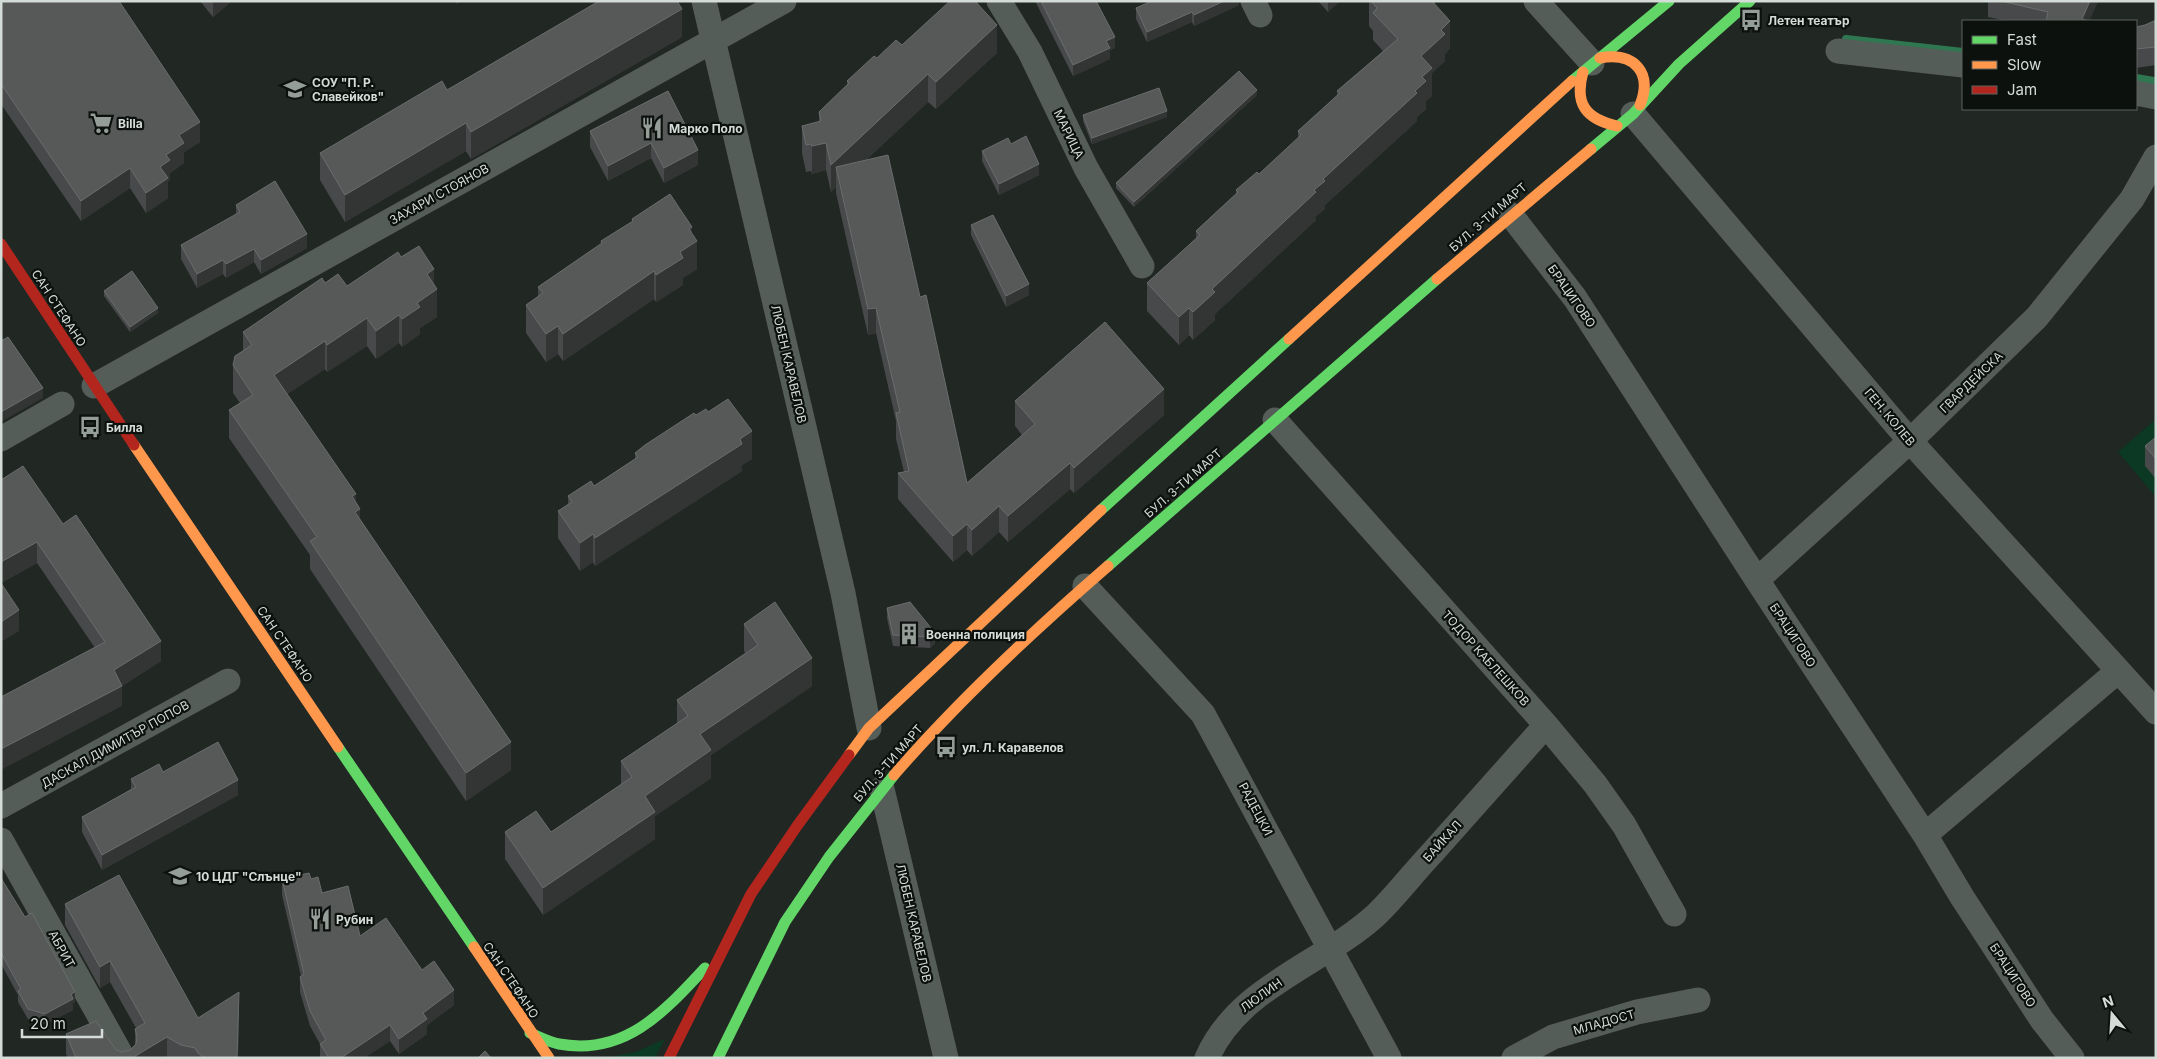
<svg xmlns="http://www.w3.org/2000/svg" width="2157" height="1059" viewBox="0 0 2157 1059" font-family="Inter,sans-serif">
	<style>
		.green { fill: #0b3923 }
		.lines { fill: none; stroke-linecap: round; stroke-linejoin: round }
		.stream { stroke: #2f7751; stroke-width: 8 }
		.street { stroke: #545d58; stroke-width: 25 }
		.fast { stroke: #63d668; stroke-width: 11 }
		.slow { stroke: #ff974d; stroke-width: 11 }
		.jam { stroke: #b3261e; stroke-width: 11 }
		.wall { fill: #48494a }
		.shaded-wall { fill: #323534 }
		.building { fill: #575959; stroke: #6a6d6d }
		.labels { text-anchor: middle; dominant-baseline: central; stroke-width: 4.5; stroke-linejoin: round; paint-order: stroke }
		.poi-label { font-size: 12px; font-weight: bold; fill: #d4dcd7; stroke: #0c110e; text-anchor: start }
		.street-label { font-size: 12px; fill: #d4dcd7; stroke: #0c110e }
	</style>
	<rect width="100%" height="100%" fill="#212723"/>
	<!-- green -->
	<path class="green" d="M2156,419V497L2118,452Z
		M665,1039L655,1058H605L635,1052Z"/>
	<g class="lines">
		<!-- stream -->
		<path class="stream" d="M1846,39L1963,52
			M2136,78L2154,81"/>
		<!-- street -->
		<path class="street" d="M704,1L843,593L869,728
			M999,1L1030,52L1086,168L1142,266
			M1253,1L1260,15
			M1536,1L1592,63
			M1838,51L1963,65
			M2136,93L2156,97
			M1633,114L1910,441L2156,712
			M1511,215L1575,298L1757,580L1925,835L1962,897L2042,1020L2072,1058
			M94,386L784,1
			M1275,420L1546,725L1595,784L1624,825L1674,914
			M1,439L62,404
			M1757,580L1910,441L2037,317L2132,199L2156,157
			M1085,586L1203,714L1389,1058
			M882,789L946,1058
			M1,806L228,681
			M1925,835L2118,671
			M1,840L123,1058
			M1207,1058C1239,986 1321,965 1376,915C1396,896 1413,873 1432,853C1470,810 1508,768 1546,725
			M1514,1058L1553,1037L1637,1012L1698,1000"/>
		<!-- fast -->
		<path class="fast" d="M1572,81L1669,1
			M1591,149L1633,114L1679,64L1750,1
			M1101,510L1289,339
			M1108,566L1437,279
			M338,747L474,947
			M530,1033C540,1037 549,1042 559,1044C625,1056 664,1012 705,968
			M718,1058L785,922L829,857L894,775"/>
		<!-- slow -->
		<path class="slow" d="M1600,58C1634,52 1653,72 1640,105
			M1583,72C1574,104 1586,119 1617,126
			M1437,279L1591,149
			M1289,339L1572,81
			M134,445L338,747
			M849,755L869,728L1101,510
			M894,775C959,700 1033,631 1108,566
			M474,947L549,1058"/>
		<!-- jam -->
		<path class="jam" d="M1,244L134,445
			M669,1058L751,894L797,826L849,755"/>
	</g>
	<!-- wall -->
	<path class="wall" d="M1,1L200,142L184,152V163L170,173V180L168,181V198L146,213L130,188L81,221L1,104Z
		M200,1H232L213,17Z
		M1035,1H1096L1115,48L1110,50V59L1073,76Z
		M1239,1V5L1194,26L1192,22L1147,42L1136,19V8Z
		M1318,1H1340L1328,12Z
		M1369,1H1435V4L1450,48L1445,54V61L1432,73V96L1426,101V109L1417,117V121L1325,205V209L1316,216V220L1215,314V320L1193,340L1189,335L1179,345L1147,311V283L1196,239V231L1236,194V190L1259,174L1298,139V131L1337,95V91L1383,51L1373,40V31L1369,26Z
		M1988,1H2098L2089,21H2007L1988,17Z
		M2156,20V65L2136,68V27L2145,25Z
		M682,37L471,159L466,151L345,222L320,180V153L447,90Z
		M902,45L997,53L936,109L928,102L865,161L920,297L967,483L1022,435L1015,426V401L1164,415L1074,493L1070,489L1008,542L999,532L972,556L967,550L953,562L898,499V473L904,472L896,439V421L876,333L868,335L836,193V187L831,192L826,170L812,174L811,171L806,172L802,153V126L819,122V112L847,85V81L877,58Z
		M668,91L698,165L664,183L651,158L608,181L590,147V131Z
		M1257,95L1134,207L1116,188V183Z
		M1083,115L1167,117L1092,144L1083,121Z
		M1011,144L1039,175L999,195L982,161V151Z
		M236,205L307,248L261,274L254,262L226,278L223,274L197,288L181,259V245L236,214Z
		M632,219L692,234L697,269L683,278V285L656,302L654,299L563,361L558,354L546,362L526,333V305L538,297V287L601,244V241L632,222Z
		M971,225L1029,295L1006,307L971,235Z
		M401,257L434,284L437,317L420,328V334L402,347L399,343L376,359L367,346L327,372L325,369L287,394L356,502L360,520L511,770L466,801L310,569V555L229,438V410L240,403L233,393V365L243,351V332L325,283L347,286Z
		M104,291L158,313L130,332L104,296Z
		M708,412L752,459L742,465V471L595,566L593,562L580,571L558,538V511L568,504V496L594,486L635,459V453L696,415Z
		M2156,437V479L2145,466V446Z
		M1,480L63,524L161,661L122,686V706L95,648L37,563L1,583Z
		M910,602L935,643L930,648L893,646L887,618V608Z
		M744,624L812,686L711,755V778L655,816V839L543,915L505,859V832H551L621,785V761L677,724V700L745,653L744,651Z
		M163,772L238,795L102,870L82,832V817L131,789V779Z
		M1,878L75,1002L73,1003V1010L45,1024L28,1019L18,1002V995L1,964Z
		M282,879H311L360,936L422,970L454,1005L427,1025V1034L399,1054L390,1041L364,1058H320V1044L310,1026L300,992V977L301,976L282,895Z
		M65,904L198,1018L239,1013L238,1058H68L66,1054V1034L122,1052L130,1050L135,1045V1029L136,1028L110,982L100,988L65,925Z"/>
	<!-- shaded-wall -->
	<path class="shaded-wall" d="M213,1H232L213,17Z
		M456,1H463L456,4Z
		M1224,1H1239V5L1194,26V15Z
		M1328,1H1340L1328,12Z
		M2090,1H2098L2089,21L2082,19Z
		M682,9V37L471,159V132Z
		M1192,12V22L1147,42V32Z
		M1450,21V48L1445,54V61L1432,73V96L1426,101V109L1417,117V121L1325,205V209L1316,216V220L1215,314V320L1193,340V312L1212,289L1314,190L1323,179L1415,91L1421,56L1441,30Z
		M997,25V53L936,109V82Z
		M1115,37V48L1110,50V59L1073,76V65L1106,41Z
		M928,74V102L840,184L836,167V187L831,192V165Z
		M1257,90V95L1134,207V202Z
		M1167,111V117L1092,144V138Z
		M200,122V142L184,152V163L170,173V180L168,181V198L146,213V193L166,155L179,135Z
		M466,123V151L345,222V195Z
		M651,143V158L608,181V166Z
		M826,143V170L812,174V146Z
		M698,150V165L664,183V168Z
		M1039,164V175L999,195V184Z
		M130,168V188L81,221V201Z
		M692,227V244L697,241V269L683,278V285L656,302V275L680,252L689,229Z
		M307,234V248L261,274V260Z
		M254,249V262L226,278V264Z
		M223,260V274L197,288V274Z
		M434,269V292L437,289V317L420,328V334L402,347V319L417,303L427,274Z
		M654,271V299L563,361V334Z
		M1029,284V295L1006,307V296Z
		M158,308V313L130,332V327Z
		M876,308V333L868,335V309Z
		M1189,308V335L1179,345V317Z
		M399,315V343L376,359V331Z
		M367,318V346L327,372V345Z
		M558,326V354L546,362V334Z
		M325,341V369L274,403V375Z
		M43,388V398L1,422V412Z
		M1164,389V415L1074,493V468Z
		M752,431V459L742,465V471L595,566V538Z
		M1070,463V489L1008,542V516Z
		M356,494V512L360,509V537L352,496Z
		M999,506V532L972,556V530Z
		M967,524V550L953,562V536Z
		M593,534V562L580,571V543Z
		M37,542V563L1,583V562Z
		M19,610V631L1,642V622Z
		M935,633V643L930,648V637Z
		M161,641V661L122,686V706L1,770V749L114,670Z
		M812,658V686L711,755V778L655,816V839L543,915V888L645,796L700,734Z
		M511,742V770L466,801V773Z
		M238,780V795L102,870V855Z
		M110,961V982L100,988V967Z
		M454,990V1005L427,1025V1034L399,1054V1039L423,1013Z
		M75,992V1002L73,1003V1010L45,1024V1014Z
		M239,992V1013L238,1058H237Z
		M390,1025V1041L364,1058H341Z
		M167,1037V1058H132Z"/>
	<!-- building -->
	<path class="building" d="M1,1H119L200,122L179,135L184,143L166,155L170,160L160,167L168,178L146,193L130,168L81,201L1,84Z
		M599,1H677L682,9L471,132L466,123L345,195L320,153L442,81L447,90Z
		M950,1H975L997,25L936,82L928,74L831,165L826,143L812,146L811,144L806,145L802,126L821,121L819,112L849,83L847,81L874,56L877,58L896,40L902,45Z
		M1041,1H1096L1115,37L1106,41L1110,48L1073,65Z
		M1152,1H1224L1194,15L1192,12L1147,32L1136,8Z
		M1371,1H1432L1450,21L1441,30L1445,34L1421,56L1432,68L1422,77L1426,81L1415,91L1417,93L1323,179L1325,181L1314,190L1316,192L1212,289L1215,292L1193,312L1189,308L1179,317L1147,283L1200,235L1196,231L1238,192L1236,190L1257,172L1259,174L1301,135L1298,131L1340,93L1337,91L1398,39L1373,13L1377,8Z
		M2001,1H2090L2082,19L2089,21H2046L2048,12Z
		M2156,20V47L2136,49V27L2145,25Z
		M1239,71L1257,90L1134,202L1116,183Z
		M1159,88L1167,111L1092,138L1083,115Z
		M668,91L698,150L664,168L651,143L608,166L590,131Z
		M1026,136L1039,164L999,184L982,151L1008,138L1011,144Z
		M888,155L920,297L926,295L967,483L1035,424L1015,401L1105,322L1164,389L1074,468L1070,463L1008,516L999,506L972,530L967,524L953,536L898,473L909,471L896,413L900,412L876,308L868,309L836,167Z
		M275,181L307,234L261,260L254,249L226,264L223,260L197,274L181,245L240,212L236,205Z
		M670,194L692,227L689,229L697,241L680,252L683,258L656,275L654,271L563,334L558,326L546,334L526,305L543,293L538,287L602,243L601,241L633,221L632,219Z
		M993,215L1029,284L1006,296L971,225Z
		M419,246L434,269L427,274L437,289L417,303L420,307L402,319L399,315L376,331L367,318L327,345L325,341L274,375L356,494L352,496L360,509L355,512L511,742L466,773L310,541L317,537L229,410L253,395L233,365L235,356L252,345L243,332L322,278L325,283L338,274L347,286L398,252L401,257Z
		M132,271L158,308L130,327L104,291Z
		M8,337L43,388L1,412V341Z
		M728,399L752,431L740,439L742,444L595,538L593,534L580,543L558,511L572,502L568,496L591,481L594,486L638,457L635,453L645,445L694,413L696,415L706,409L708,412Z
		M2156,437V459L2145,446Z
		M23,466L63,524L76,515L161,641L114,670L122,686L1,749V697L105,642L37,542L1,562V480Z
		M1,583L19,610L1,622Z
		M775,602L812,658L700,734L711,750L645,796L655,812L543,888L505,832L536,811L551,832L632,777L621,761L688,716L677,700L758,645L744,624Z
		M910,602L935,633L930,637L893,635L887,608Z
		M218,742L238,780L102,855L82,817L136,787L131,779L159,764L163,772Z
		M309,873L311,879L318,877L322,893L348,886L360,936L386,918L422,970L434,961L454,990L423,1013L427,1019L399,1039L390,1025L341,1058H329L320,1044L326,1040L310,1011L300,977L304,974L282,879Z
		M119,875L198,1018L239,992L237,1058H205L198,1053L195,1048L181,1045L167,1037L132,1058H76L66,1034L96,1021L116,1050L122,1052L130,1050L136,1044L137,1037L135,1029L145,1023L110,961L100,967L65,904Z
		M1,878L25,917L32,913L75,992L71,994L73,999L45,1014L28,1009L18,991L21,989L1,953Z
		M485,1051L491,1058H478Z"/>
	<!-- icons -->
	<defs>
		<g id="bus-bare" transform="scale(1.725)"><path d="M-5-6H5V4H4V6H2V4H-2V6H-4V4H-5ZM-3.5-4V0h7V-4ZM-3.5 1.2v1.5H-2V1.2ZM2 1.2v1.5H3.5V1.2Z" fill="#959d98" stroke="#0c110e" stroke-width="2.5" paint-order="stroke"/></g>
		<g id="school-bare" transform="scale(1.725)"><path d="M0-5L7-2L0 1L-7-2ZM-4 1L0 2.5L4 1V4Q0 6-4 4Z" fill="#959d98" stroke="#0c110e" stroke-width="2.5" paint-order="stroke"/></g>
		<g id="supermarket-bare" transform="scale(1.725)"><path d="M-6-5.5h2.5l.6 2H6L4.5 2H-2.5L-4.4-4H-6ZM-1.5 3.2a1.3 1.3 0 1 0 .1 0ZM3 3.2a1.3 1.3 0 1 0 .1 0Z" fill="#959d98" stroke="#0c110e" stroke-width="2.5" paint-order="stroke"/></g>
		<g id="restaurant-bare" transform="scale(1.725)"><path d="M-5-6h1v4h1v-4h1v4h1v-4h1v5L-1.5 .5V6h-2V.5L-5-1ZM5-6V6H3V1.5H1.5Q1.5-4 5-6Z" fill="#959d98" stroke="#0c110e" stroke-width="2.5" paint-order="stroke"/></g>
		<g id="building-bare" transform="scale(1.725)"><path d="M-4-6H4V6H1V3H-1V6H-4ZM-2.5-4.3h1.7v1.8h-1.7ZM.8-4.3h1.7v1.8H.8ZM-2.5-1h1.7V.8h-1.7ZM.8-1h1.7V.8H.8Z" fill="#959d98" stroke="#0c110e" stroke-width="2.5" paint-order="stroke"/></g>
	</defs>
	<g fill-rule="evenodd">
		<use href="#bus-bare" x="1751" y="20"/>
		<use href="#school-bare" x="295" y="89"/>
		<use href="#supermarket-bare" x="101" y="123"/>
		<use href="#restaurant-bare" x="652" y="128"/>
		<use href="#bus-bare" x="90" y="427"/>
		<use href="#building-bare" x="909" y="634"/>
		<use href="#bus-bare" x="946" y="747"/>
		<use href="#school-bare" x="180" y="876"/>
		<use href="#restaurant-bare" x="320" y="919"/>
	</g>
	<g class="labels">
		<!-- poi labels -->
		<g class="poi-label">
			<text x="1768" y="20">Летен театър</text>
			<text x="312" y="82">СОУ "П. Р.<tspan x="312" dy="14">Славейков"</tspan></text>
			<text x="118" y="123">Billa</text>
			<text x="669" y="128">Марко Поло</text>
			<text x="106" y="427">Билла</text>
			<text x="926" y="634">Военна полиция</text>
			<text x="962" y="747">ул. Л. Каравелов</text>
			<text x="196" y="876">10 ЦДГ "Слънце"</text>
			<text x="336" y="919">Рубин</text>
		</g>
		<!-- street labels -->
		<g class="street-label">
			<text transform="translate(1069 134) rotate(64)">МАРИЦА</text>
			<text transform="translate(439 194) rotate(-29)">ЗАХАРИ СТОЯНОВ</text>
			<text transform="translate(1488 217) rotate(-41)">БУЛ. 3-ТИ МАРТ</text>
			<text transform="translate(1572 296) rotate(55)">БРАЦИГОВО</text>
			<text transform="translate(59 308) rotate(57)">САН СТЕФАНО</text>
			<text transform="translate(789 364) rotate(77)">ЛЮБЕН КАРАВЕЛОВ</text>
			<text transform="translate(1971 382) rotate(-44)">ГВАРДЕЙСКА</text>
			<text transform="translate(1890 417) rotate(50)">ГЕН. КОЛЕВ</text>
			<text transform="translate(1183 483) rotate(-41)">БУЛ. 3-ТИ МАРТ</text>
			<text transform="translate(1793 635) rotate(57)">БРАЦИГОВО</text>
			<text transform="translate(285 644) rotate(56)">САН СТЕФАНО</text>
			<text transform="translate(1486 658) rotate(48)">ТОДОР КАБЛЕШКОВ</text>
			<text transform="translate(115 744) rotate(-29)">ДАСКАЛ ДИМИТЪР ПОПОВ</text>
			<text transform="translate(888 763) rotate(-49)">БУЛ. 3-ТИ МАРТ</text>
			<text transform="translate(1256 809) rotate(62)">РАДЕЦКИ</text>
			<text transform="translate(1442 841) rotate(-48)">БАЙКАЛ</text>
			<text transform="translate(914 923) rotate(77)">ЛЮБЕН КАРАВЕЛОВ</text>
			<text transform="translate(62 949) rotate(61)">АБРИТ</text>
			<text transform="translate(2013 975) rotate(57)">БРАЦИГОВО</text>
			<text transform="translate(511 980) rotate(56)">САН СТЕФАНО</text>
			<text transform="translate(1261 995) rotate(-36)">ЛЮЛИН</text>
			<text transform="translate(1604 1022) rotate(-16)">МЛАДОСТ</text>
		</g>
	</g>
	<!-- border -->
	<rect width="2157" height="1059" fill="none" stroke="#d4dcd7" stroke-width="5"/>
	<!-- legend -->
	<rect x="1962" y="20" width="175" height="90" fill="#0c110e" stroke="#5c625e"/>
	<rect x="1972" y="36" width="25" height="8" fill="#63d668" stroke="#5c625e"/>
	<text x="2007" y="45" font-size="15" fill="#d4dcd7">Fast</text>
	<rect x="1972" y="61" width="25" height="8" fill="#ff974d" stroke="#5c625e"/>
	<text x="2007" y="70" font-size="15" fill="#d4dcd7">Slow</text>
	<rect x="1972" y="86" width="25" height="8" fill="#b3261e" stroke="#5c625e"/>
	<text x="2007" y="95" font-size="15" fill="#d4dcd7">Jam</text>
	<!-- north arrow -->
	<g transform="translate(2112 1014) rotate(342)" stroke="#0c110e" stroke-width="4" paint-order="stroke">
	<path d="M0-4L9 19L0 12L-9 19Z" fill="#d4dcd7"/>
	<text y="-8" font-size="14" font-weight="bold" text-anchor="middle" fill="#d4dcd7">N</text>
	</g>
	<!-- scale -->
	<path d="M22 1029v8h80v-8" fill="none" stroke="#d4dcd7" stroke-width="2.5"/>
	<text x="30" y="1029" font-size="15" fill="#d4dcd7" stroke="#0c110e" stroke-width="4" paint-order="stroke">20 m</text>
</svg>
